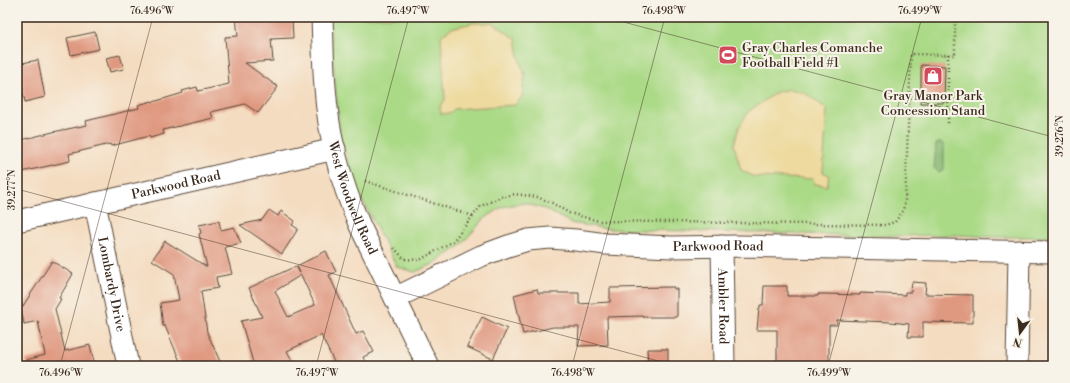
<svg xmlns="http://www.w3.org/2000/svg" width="1070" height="383" viewBox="0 0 1070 383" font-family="'Libre Bodoni',serif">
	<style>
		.green { fill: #abda87; stroke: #738252 }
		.forest { fill: #88ba74; stroke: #627249 }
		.sand { fill: #eeda9e; stroke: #94825e }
		.building { fill: #e09981; fill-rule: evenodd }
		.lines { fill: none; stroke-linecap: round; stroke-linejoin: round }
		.street-casing { stroke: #574536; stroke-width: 23 }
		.path { stroke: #574536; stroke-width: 2.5; stroke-dasharray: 1 3; stroke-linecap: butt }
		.street { stroke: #fff; stroke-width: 21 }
		.ticks { fill: none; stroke: #3b2a1e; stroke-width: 1; stroke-opacity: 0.45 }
		.labels { text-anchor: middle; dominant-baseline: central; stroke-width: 4; stroke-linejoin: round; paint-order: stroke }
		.poi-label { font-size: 13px; fill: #3b2a1e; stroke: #f7f3e8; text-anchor: start }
		.street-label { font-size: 13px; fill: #3b2a1e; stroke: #f7f3e8 }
		.neatline { fill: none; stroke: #3b2a1e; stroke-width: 1.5 }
		.ticks-label { font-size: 10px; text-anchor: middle; fill: #3b2a1e }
	</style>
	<rect width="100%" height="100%" fill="#f7f3e8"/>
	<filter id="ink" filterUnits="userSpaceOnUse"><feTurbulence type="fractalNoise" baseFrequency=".025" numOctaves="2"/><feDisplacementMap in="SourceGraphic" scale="8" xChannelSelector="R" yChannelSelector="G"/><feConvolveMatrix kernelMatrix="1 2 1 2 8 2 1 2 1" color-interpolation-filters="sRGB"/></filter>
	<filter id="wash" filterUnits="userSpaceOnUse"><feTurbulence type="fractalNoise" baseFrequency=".012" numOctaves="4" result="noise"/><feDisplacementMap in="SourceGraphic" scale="16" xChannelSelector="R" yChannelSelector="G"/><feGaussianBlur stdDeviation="0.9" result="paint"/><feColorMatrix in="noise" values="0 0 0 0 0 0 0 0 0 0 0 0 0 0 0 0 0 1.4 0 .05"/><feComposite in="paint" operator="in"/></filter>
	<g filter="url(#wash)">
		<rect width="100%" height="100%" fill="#f4dcc0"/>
		<!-- green -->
		<path class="green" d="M329,17H1053V237H994L956,235L882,236L608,229L571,223L545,209L524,203L502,207L484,219L459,247L431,265L415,272L397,267L357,190L340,137Z"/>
		<!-- forest -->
		<path class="forest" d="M941,142L944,146V169L939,172L934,168L936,144Z"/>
		<!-- sand -->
		<path class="sand" d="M473,23H493L516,39L520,62L525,74L522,97L515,105L454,109L450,113L441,114L440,106L445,100L441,36L451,28Z
			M790,89L805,93L827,109L823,172L829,175L827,186L815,184L813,179L754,177L741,170L734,145L739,127L749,111L777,92Z"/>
		<g id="blocks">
			<!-- building -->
			<path class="building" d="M236,17H292L293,38L271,39L273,61L245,63L278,87L258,113L245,104L211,112L213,118L163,130L164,134L150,138L149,136L111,146L110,144L69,154L70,161L17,173V141L53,132L87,125L86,121L139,108L138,105L152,101L153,102L183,93L182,91L197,87L198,91L229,84L225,37L238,36Z
				M95,32L99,49L71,55L67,38Z
				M120,55L124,69L110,72L106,58Z
				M38,60L45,97L25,102L17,64Z
				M921,65L945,66L944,103H921Z
				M269,210L278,216L281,211L295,221L292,225L298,229L282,254L240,225L262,220Z
				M219,221L221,230L234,227L241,243L225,247L232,274L216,277L218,288L201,291L207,332L222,366H182L165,326H163L160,303L179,300L174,274L152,260L165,241L207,267L199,234L201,233L199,225Z
				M326,251L336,272L329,275L356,334L363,331L374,352L363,357L367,366H336L321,335L287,351L295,366H254L241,321L262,317L249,288L296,266L300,273L297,266ZM301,275L315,305L288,317L275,291Z
				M52,261L73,274L59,298L61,299L55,309L65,351L90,345L95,366H27L26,360L45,355L38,321L24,324L21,309Z
				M912,282L926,283L925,294L973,295V323L923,322V337H908L909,324L891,322L837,320V325H829V366H777V330H757L759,308H760V305H763L764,286H787V296H818V294H826L860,295V293L905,295V292H911Z
				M674,287V289H677V317H643V316L607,317L608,345L578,346L579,327H553L523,334L514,295L537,289L538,293H579V304L610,302V288Z
				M482,317L507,329L493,359L467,347Z
				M647,349H668V366H648Z"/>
		</g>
	</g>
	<g filter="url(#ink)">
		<use href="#blocks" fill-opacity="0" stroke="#574536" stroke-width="1"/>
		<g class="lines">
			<!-- street casing -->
			<g class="street-casing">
				<g id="street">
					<path id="s1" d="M322,17C323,40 323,64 325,87C328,134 341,183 360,226L428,366"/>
					<path id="s2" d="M95,203L128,366"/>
					<path id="s3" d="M17,221L335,149"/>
					<path id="s4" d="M722,246L724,366"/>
					<path id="s5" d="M395,298L481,256L508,246L528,240L550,238L576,240L606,244L672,247L737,246L1053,252"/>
					<path d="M1017,366L1019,251"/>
				</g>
			</g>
			<!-- path -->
			<path class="path" d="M948,54V126
				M365,181L473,216
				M394,248L404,259L420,260L453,241L481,206L501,197L515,194L537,197L552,203L569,213L599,221L885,225L895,222L903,211L905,201L911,54L955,55V17"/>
			<!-- street -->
			<use href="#street" class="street"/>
		</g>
	</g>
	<!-- ticks -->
	<path class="ticks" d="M605,17L1053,137M17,189L677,366M60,366L153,17M316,366L409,17M572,366L665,17M828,366L922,17"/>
	<!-- icons -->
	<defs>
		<g id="stadium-square" transform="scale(1)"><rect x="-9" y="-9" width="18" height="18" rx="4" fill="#d1495b" stroke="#f7f3e8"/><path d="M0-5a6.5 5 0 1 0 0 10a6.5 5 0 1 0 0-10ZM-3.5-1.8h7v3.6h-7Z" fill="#fff"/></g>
		<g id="shop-square" transform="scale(1)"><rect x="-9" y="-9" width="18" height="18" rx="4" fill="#d1495b" stroke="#f7f3e8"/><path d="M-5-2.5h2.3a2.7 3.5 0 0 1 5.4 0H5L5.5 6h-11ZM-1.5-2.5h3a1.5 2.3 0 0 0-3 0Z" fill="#fff"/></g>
	</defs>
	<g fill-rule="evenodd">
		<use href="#stadium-square" x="728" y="55"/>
		<use href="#shop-square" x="933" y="76"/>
	</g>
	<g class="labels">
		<!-- poi labels -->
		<g class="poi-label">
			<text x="742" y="48">Gray Charles Comanche<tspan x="742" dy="15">Football Field #1</tspan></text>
			<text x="933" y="96" text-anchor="middle">Gray Manor Park<tspan x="933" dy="15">Concession Stand</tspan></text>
		</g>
		<!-- street labels -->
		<g class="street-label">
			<text stroke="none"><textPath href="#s3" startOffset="163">Parkwood Road</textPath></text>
			<text stroke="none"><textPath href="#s1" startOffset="185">West Woodwell Road</textPath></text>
			<text stroke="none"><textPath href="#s5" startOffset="336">Parkwood Road</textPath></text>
			<text stroke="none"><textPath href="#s2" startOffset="83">Lombardy Drive</textPath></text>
			<text stroke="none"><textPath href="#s4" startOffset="60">Ambler Road</textPath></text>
		</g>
	</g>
	<!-- margin -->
	<rect width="1070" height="383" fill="none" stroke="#f7f3e8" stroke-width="44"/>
	<!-- north arrow -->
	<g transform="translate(1020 333) rotate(195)" stroke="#f7f3e8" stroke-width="3" paint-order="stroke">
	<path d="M0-3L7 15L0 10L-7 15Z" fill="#3b2a1e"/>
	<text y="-6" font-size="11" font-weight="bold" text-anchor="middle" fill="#3b2a1e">N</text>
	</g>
	<rect x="22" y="22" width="1026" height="339" class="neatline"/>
	<g class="ticks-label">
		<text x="152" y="14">76.496°W</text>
		<text x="408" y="14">76.497°W</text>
		<text x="664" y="14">76.498°W</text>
		<text x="920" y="14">76.499°W</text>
		<text transform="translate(1059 136) rotate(-90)" y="4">39.276°N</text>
		<text transform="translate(11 190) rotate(-90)" y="4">39.277°N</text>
		<text x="61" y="376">76.496°W</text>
		<text x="317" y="376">76.497°W</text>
		<text x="573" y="376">76.498°W</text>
		<text x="829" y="376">76.499°W</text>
	</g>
</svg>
